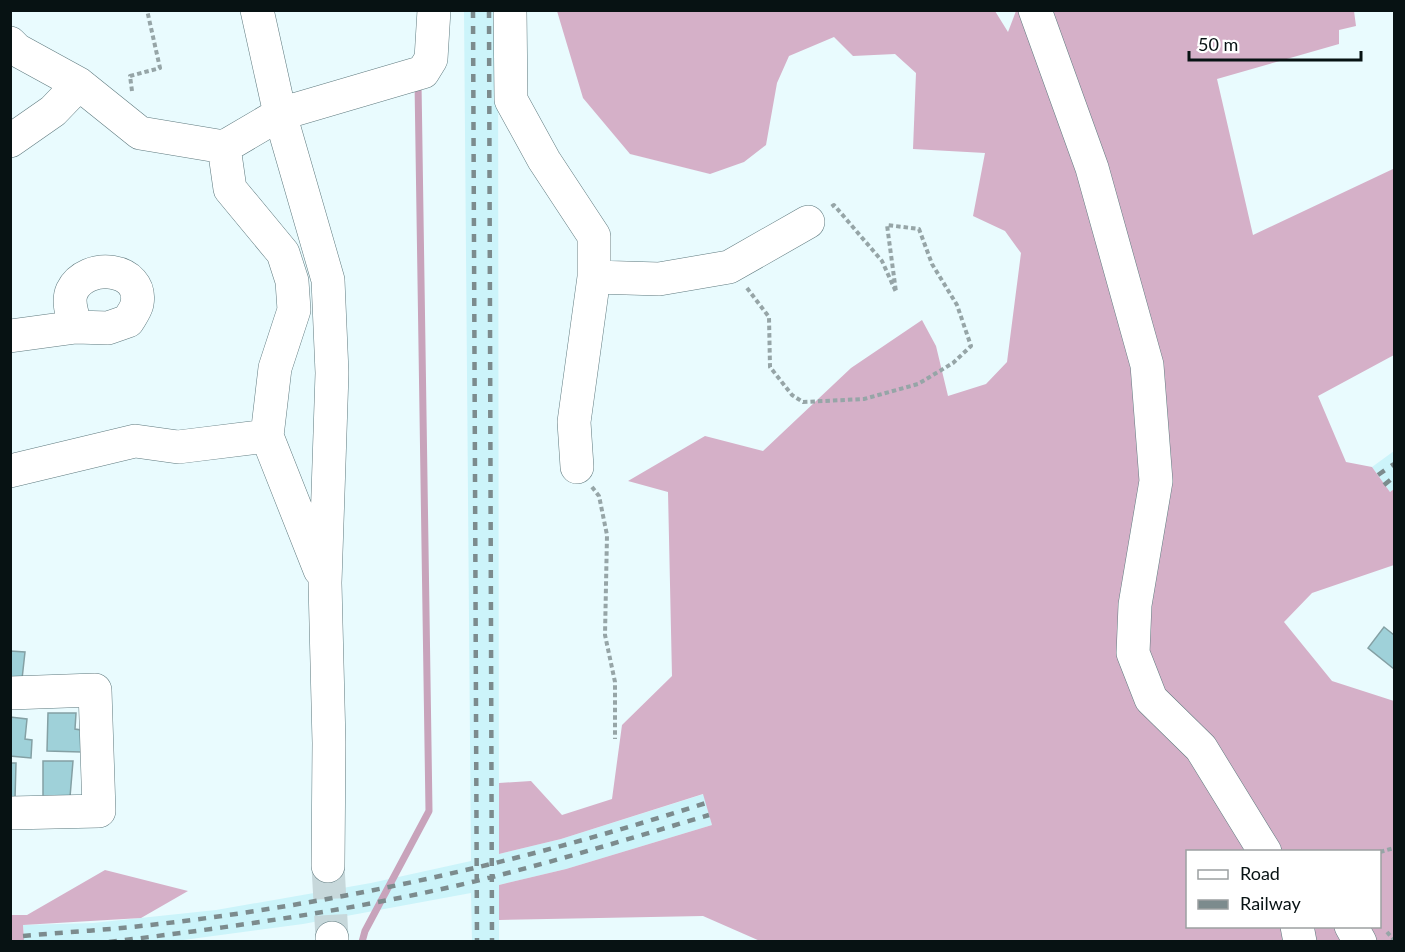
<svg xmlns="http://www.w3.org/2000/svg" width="1405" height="952" viewBox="0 0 1405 952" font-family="Lato,sans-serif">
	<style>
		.built { fill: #ccf4fa }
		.forest { fill: #d5b0c8; fill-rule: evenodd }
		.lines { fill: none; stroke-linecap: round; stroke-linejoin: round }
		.stream { stroke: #c8a3bb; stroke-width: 7 }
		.building { fill: #9fd1d9; stroke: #84a0a4; stroke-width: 1.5 }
		.minor-tunnel { stroke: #c7d8db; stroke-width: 33; stroke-dasharray: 33 16; stroke-linecap: butt }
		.minor-casing { stroke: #5f7a7f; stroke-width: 34 }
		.path { stroke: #96a5a7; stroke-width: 4; stroke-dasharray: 4.5 3; stroke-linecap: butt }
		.minor { stroke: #fff; stroke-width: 33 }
		.rail { stroke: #7c8b8d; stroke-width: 4.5; stroke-dasharray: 8 8; stroke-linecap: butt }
	</style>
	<rect width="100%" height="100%" fill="#e9fbfe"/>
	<!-- built -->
	<path class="built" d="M464,11H498L499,854L561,839L704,794L712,825L566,869L499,885V941H472L471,893L303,924L176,941H24L23,925L93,923L216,910L371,883L471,861Z
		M1394,451V489L1390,492L1372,467Z"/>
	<!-- forest -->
	<path class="forest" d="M557,11H995L1008,32L1016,11H1354L1356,26L1339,30V44L1217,79L1253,235L1393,169L1394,172V355L1318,396L1346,462L1372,467L1390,492L1394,489V565L1312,593L1284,622L1332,681L1394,701V941H760L703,916L499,920V885L566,869L712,825L703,794L561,839L499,854V783L531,781L562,815L612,799L622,725L672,676L668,492L628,481L705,436L763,451L851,368L922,320L936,346L948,396L986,384L1007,362L1021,253L1005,231L973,216L985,153L913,149L916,73L895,54L853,56L834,37L789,56L777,83L766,145L744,162L710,174L630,154L583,98ZM1188,852H1380V926H1188Z
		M105,870L188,891L141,918L23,925L24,941H12L11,915H27Z"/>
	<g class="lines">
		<!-- stream -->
		<path class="stream" d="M362,942L365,931L429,811L418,82"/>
	</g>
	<!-- building -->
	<path class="building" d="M1384,627L1394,635V669L1368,648Z
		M10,651L25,652L22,679L10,678Z
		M48,713H76L75,729L81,730V752L47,751Z
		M10,717L27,719L25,739L32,740L31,758L10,756Z
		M43,761H73L70,797H43Z
		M10,763H16L15,799H10Z"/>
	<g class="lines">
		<!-- minor-tunnel -->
		<path class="minor-tunnel" d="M328,866L332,938"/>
		<!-- minor casing -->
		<g class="minor-casing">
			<path id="minor" d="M257,10L280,114L328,280L332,373L325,583L329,743L328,866
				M510,10L511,100L544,160L594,236V277L574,422L577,467
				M1035,10L1092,168L1147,365L1156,481L1135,605L1133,653L1151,699L1201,748L1265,852
				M10,43L17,50L79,84L140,133L224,147L280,114L423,72L431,59L434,10
				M10,141L53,111L79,84
				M224,147L230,189L283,253L292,281L294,310L275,368L267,436L320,570
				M594,277L659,279L729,267L808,222
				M10,336L76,327L108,328L128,321C131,316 136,309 137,304C144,267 86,261 72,291C67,302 73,317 76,327
				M10,471L135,441L178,447L267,436
				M10,693L95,690L99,811L10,813
				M1297,926L1300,942
				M1351,926L1360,942
				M332,942V938"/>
		</g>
		<!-- path -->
		<path class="path" d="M132,91L130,76L160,68L147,10
			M747,288L769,317L770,367L792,395L803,402L864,399L918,384L953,363L971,346L957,305L932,264L919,229L887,225L896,292L882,261L834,205L831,207
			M592,487L599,496L607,535L605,635L615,682V739
			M1380,852L1394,848
			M1387,932L1394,940"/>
		<!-- minor -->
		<use href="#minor" class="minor"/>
		<!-- rail -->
		<path class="rail" d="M473,10L477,942
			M489,10L492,942
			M1378,475L1394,464
			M1384,485L1394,477
			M23,936C65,932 108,930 150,925C339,904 526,861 706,803
			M109,942C225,928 341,912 455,886C541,866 625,840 709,815"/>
	</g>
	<!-- border -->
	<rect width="1405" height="952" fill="none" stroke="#071213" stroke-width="24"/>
	<!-- legend -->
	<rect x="1186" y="850" width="195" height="78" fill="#ffffff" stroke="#9ca0a1" stroke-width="1.5"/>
	<rect x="1198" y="870" width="30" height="9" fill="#ffffff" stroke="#9ca0a1" stroke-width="1.5"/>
	<text x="1240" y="880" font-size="18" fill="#071213">Road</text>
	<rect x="1198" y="900" width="30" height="9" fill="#7c8b8d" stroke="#9ca0a1" stroke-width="1.5"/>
	<text x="1240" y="910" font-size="18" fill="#071213">Railway</text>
	<!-- scale -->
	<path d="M1189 51v9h172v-9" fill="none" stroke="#071213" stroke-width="3"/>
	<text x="1198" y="51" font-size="18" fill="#071213" stroke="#ffffff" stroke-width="4.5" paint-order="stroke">50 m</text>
</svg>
